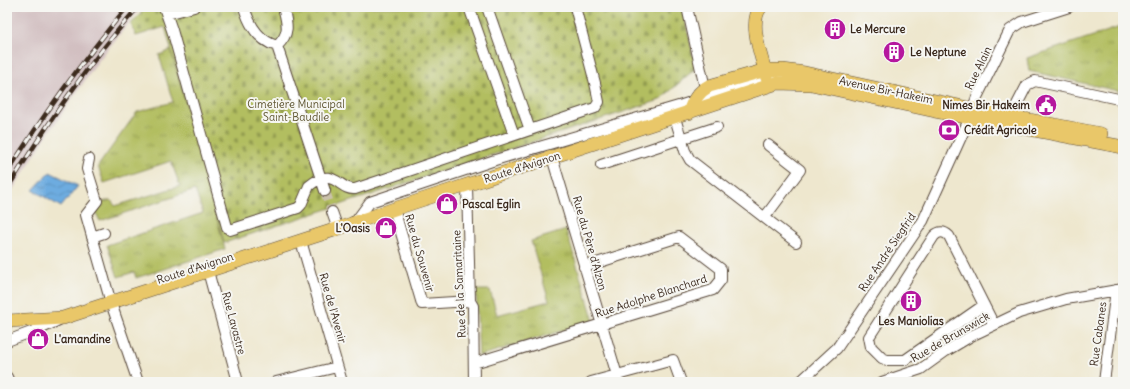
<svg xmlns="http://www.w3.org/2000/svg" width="1130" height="389" viewBox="0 0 1130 389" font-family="Delius,sans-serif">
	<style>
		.industrial { fill: #d2bfc1 }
		.grass { fill: url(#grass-tufts); stroke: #76743f }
		.cemetery { fill: url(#cemetery-stones); stroke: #76743f }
		.water { fill: url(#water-waves); stroke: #546b7f }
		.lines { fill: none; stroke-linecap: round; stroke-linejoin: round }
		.minor-tunnel { stroke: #cac1ab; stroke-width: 10; stroke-dasharray: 10 5; stroke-linecap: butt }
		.minor-casing { stroke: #564638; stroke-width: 12 }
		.major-casing { stroke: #564638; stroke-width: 14 }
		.minor { stroke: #fff; stroke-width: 10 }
		.major { stroke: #e9c769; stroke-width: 13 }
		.rail-casing { stroke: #3b2a1e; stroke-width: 4.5 }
		.rail { stroke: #f6f6f2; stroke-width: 3; stroke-dasharray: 9; stroke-linecap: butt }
		.labels { text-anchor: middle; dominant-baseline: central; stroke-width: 4; stroke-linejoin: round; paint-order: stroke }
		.poi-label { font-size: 11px; font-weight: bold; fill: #3b2a1e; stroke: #f6f6f2; text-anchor: start }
		.street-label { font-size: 11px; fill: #3b2a1e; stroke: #f6f6f2 }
		.park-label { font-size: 11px; fill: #5f5632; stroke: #f6f6f2 }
	</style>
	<defs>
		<pattern id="grass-tufts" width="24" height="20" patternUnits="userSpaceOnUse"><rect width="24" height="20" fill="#b2be60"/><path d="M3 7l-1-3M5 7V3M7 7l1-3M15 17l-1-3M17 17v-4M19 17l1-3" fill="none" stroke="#929b4f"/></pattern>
		<pattern id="cemetery-stones" width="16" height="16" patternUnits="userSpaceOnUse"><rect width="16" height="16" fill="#b2be60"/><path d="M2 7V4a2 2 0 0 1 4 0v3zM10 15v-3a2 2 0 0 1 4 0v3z" fill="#929b4f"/></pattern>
		<pattern id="water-waves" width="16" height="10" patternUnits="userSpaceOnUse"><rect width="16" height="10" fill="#6dace0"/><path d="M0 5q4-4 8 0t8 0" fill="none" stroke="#5b8cb5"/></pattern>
	</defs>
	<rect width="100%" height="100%" fill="#f6f6f2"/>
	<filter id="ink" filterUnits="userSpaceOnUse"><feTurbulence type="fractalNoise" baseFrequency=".025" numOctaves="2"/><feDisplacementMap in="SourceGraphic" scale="8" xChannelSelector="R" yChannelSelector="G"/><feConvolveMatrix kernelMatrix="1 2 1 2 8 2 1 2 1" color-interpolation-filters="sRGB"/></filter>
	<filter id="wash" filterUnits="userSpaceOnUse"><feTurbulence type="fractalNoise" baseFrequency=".012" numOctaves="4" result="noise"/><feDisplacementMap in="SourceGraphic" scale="16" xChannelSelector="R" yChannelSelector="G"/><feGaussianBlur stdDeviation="0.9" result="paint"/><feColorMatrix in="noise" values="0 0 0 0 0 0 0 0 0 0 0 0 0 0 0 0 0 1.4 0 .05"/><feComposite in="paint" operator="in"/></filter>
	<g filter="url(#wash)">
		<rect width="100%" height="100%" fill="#eee7ce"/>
		<!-- industrial -->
		<path class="industrial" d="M7,7H142L100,59L48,134L7,199Z"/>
		<!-- grass -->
		<path class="grass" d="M1123,26V92L1029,71L1027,58Z
			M171,50L225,249L136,278L134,272L118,277L107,245L203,213L195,190L100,221L96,213L102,202L111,200L115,206L180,186L171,161L104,183L98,166L137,112L173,102L159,55Z
			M566,230L594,321L479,356L476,290H490L497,315L549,301L531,241Z"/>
		<!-- cemetery -->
		<path class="cemetery" d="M146,7H682L696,68L660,100L224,243L165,27L136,36L131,24Z"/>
		<!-- water -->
		<path class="water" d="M50,172L78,186L61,207L33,190Z"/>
	</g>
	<g filter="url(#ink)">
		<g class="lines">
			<!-- minor-tunnel -->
			<path class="minor-tunnel" d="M325,191L332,212"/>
			<!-- minor casing -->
			<g class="minor-casing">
				<path id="minor" d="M164,7L172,30L227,227L230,230L298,208L301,205L309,186C334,165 339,191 355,189L595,108L599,102L595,83L575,7
					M244,7C249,24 259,41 277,46
					M283,7C287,23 291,33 277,46L325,191
					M469,7L514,135
					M487,7L530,130
					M687,7L705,88
					M167,14L194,7
					M1011,116L1027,85L1035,81L1123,100
					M675,118L685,151L690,160L796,242
					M552,157L619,382
					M89,159L87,169L97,201L86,215L109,296
					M601,165L717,127
					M467,185L470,301L473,306L474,382
					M394,209L422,304L470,301
					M332,212L338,229
					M765,217L800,170L768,145
					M353,222L356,221L370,202L495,160L682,105L764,78L787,76
					M92,237L104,233
					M301,241L342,382
					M208,271L238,382
					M111,303L138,382
					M984,305L905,360H887L882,358L871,347L869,337L934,236C939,231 944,231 949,236L994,325
					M7,341L42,328L61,319
					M474,363L713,290L721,280V269L679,237L584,267
					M7,377L9,382
					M276,382L337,367
					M591,382L673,360L681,382
					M800,382L837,348L923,221L967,124L977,97L1010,30L1022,22L1069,7
					M882,382L921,369L946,351L971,336L1019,313L1066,299L1123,289
					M1104,382L1116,290"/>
			</g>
			<!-- major casing -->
			<g class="major-casing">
				<path id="major" d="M761,7C747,23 763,60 767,78
					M689,113C692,102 698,92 709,86L766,70H783L805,73L973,109L1101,134
					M7,321L63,318L334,230L394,209L777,83L811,84L935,111L1123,147"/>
			</g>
			<!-- minor -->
			<use href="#minor" class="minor"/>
			<!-- major -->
			<use href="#major" class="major"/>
			<!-- rail casing -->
			<g class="rail-casing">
				<path id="rail" d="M7,173C43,115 84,59 127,7
					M7,189C46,126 88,63 138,7"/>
			</g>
			<!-- rail -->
			<use href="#rail" class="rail"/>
		</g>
	</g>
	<!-- icons -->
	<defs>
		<g id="building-disc" transform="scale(1.15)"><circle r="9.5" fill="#b5179e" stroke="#f6f6f2"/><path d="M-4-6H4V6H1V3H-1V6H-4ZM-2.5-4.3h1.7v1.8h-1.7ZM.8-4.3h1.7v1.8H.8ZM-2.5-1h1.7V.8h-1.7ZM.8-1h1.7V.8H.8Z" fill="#fff"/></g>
		<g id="civic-disc" transform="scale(1.15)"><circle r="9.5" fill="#b5179e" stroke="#f6f6f2"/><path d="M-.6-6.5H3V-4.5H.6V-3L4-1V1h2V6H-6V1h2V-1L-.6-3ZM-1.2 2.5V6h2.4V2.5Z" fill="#fff"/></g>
		<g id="bank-disc" transform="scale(1.15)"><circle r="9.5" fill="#b5179e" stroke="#f6f6f2"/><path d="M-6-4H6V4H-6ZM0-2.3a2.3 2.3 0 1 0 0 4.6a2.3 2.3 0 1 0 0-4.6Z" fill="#fff"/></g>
		<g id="shop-disc" transform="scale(1.15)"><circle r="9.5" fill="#b5179e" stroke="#f6f6f2"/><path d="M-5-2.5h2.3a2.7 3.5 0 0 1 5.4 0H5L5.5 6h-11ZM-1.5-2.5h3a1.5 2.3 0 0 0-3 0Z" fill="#fff"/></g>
	</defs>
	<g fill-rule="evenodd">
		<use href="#building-disc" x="835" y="29"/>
		<use href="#building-disc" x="894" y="52"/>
		<use href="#civic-disc" x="1046" y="105"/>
		<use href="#bank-disc" x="949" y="130"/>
		<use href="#shop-disc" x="447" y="204"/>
		<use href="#shop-disc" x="386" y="228"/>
		<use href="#building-disc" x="911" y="301"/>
		<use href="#shop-disc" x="38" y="339"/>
	</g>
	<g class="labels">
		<!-- poi labels -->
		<g class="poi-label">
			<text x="850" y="29">Le Mercure</text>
			<text x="910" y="52">Le Neptune</text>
			<text x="1030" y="105" text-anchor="end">Nimes Bir Hakeim</text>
			<text x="964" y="130">Crédit Agricole</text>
			<text x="462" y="204">Pascal Eglin</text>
			<text x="370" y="228" text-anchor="end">L'Oasis</text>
			<text x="911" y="321" text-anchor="middle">Les Maniolias</text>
			<text x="54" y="339">L'amandine</text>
		</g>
		<!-- street labels -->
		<g class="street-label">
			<text transform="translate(978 68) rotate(-64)">Rue Alain</text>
			<text transform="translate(886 90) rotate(12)">Avenue Bir-Hakeim</text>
			<text transform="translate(522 167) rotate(-18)">Route d'Avignon</text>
			<text transform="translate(590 243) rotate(74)">Rue du Père d'Alzon</text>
			<text transform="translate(887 252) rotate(-56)">Rue André Siegfrid</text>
			<text transform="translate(420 253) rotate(74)">Rue du Souvenir</text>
			<text transform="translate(195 268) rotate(-18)">Route d'Avignon</text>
			<text transform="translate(459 284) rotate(-93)">Rue de la Samaritaine</text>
			<text transform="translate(651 296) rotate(-18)">Rue Adolphe Blanchard</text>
			<text transform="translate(333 308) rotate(74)">Rue de l'Avenir</text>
			<text transform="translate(234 323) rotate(75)">Rue Lavastre</text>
			<text transform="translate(1098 334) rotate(-82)">Rue Cabanes</text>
			<text transform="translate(950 337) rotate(-30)">Rue de Brunswick</text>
		</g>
		<!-- park labels -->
		<g class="park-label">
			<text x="296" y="104">Cimetière Municipal<tspan x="296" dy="13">Saint-Baudile</tspan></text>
		</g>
	</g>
	<!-- margin -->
	<rect width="1130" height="389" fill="none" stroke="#f6f6f2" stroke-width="24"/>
</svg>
